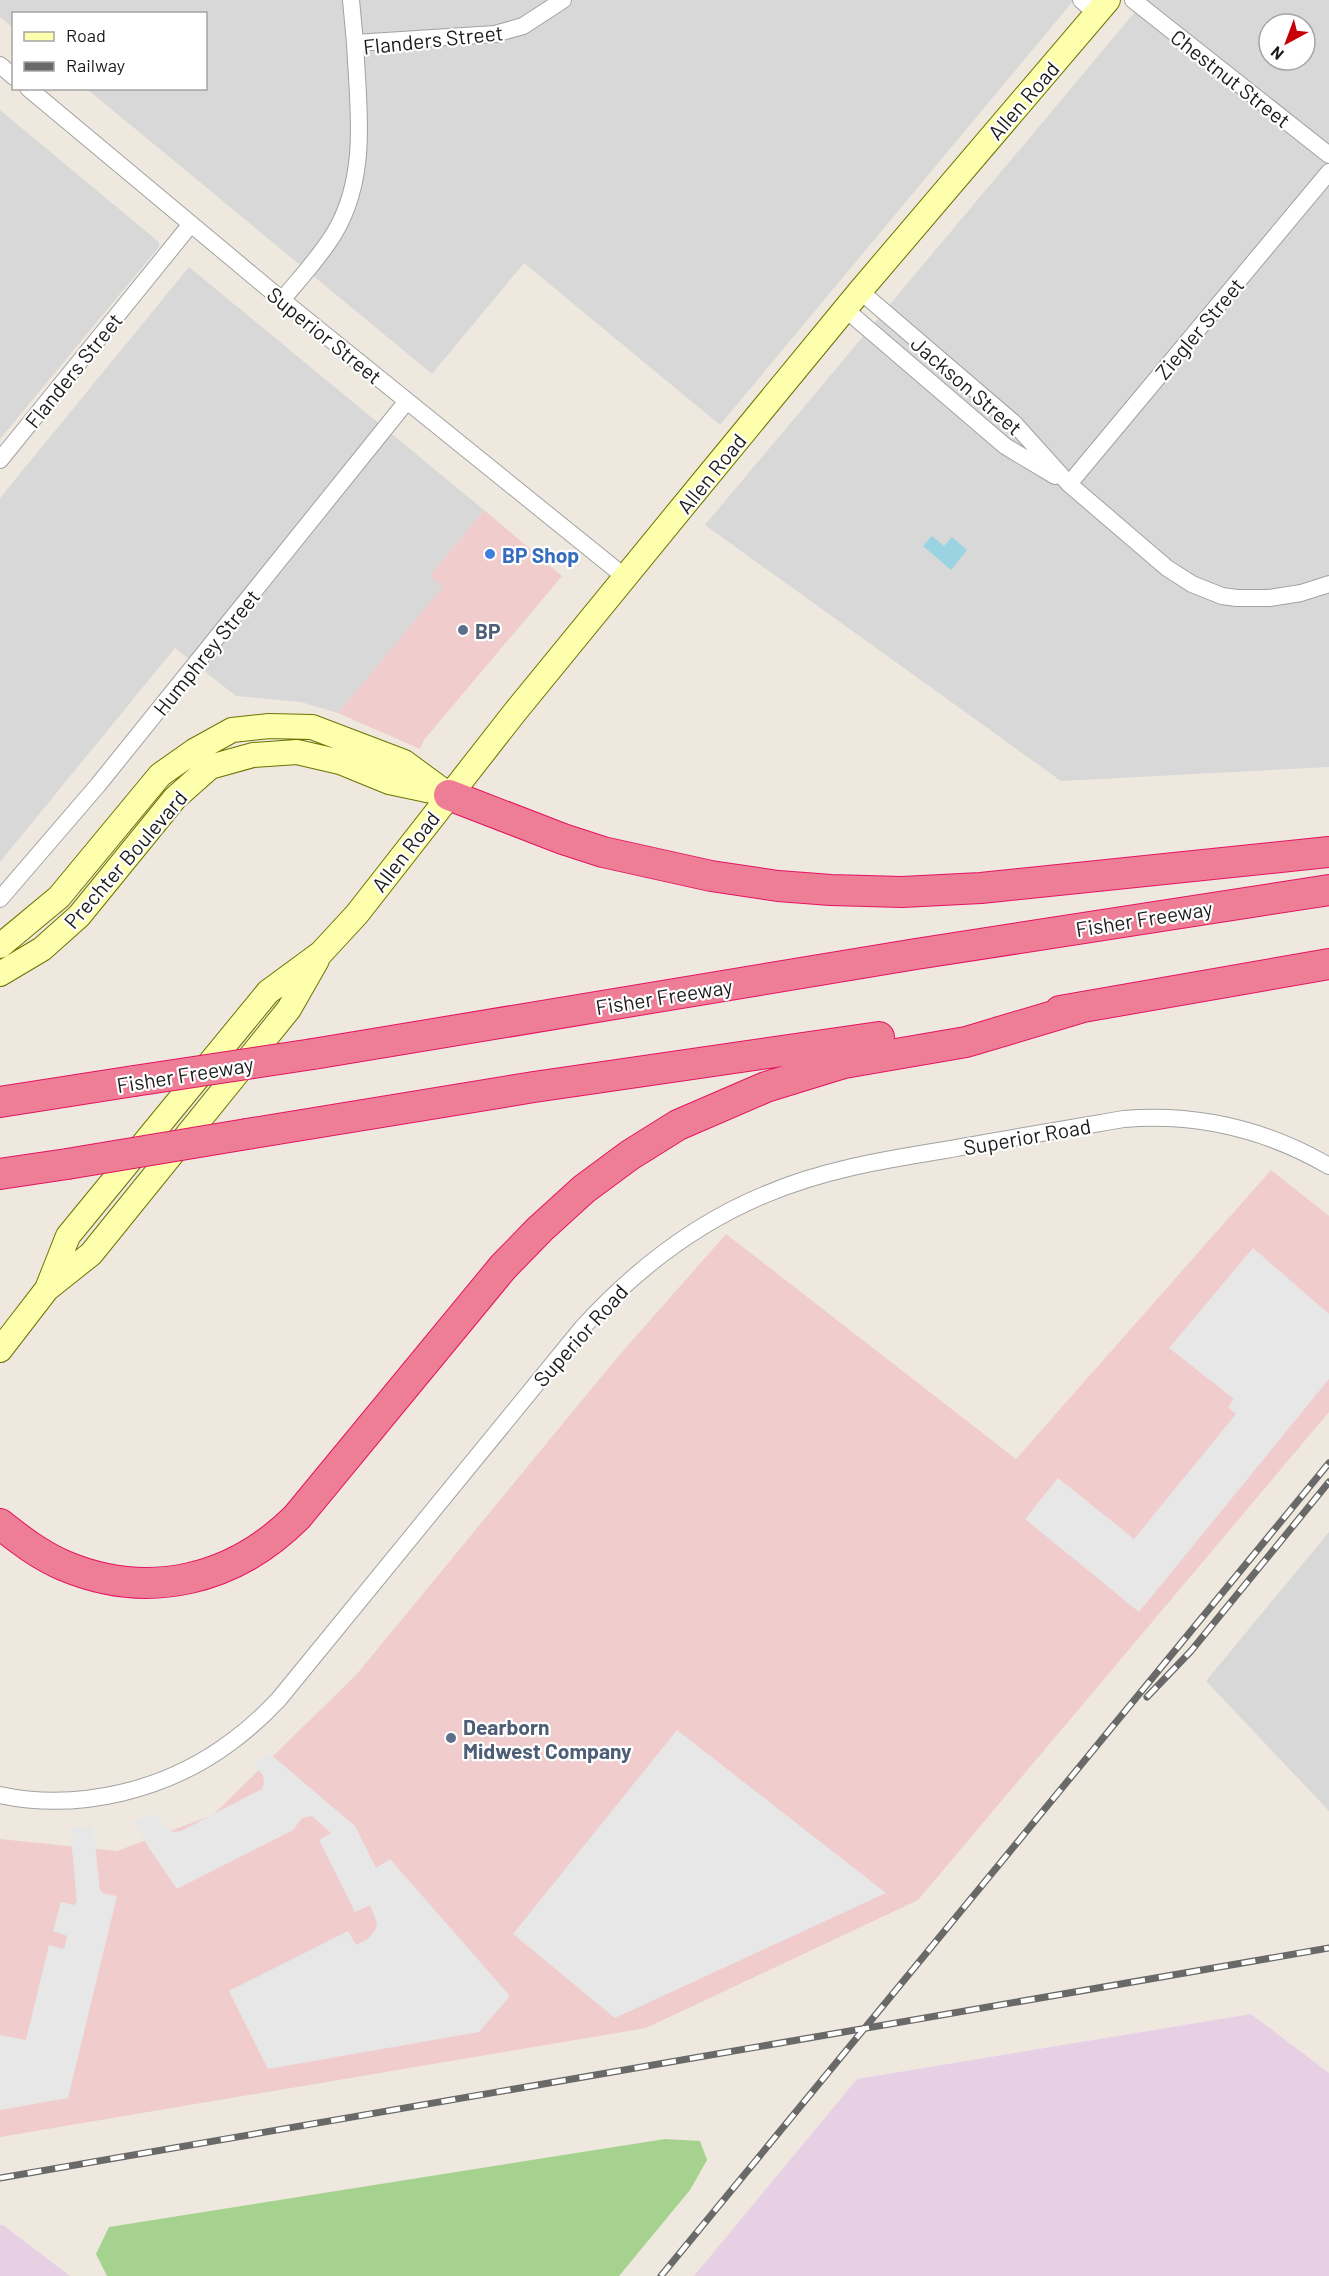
<svg xmlns="http://www.w3.org/2000/svg" width="1329" height="2276" viewBox="0 0 1329 2276" font-family="Barlow,sans-serif">
	<style>
		.residential { fill: #d9d8d8; fill-rule: evenodd }
		.commercial { fill: #f1cccc }
		.industrial { fill: #e8d0e4 }
		.forest { fill: #a5d28f }
		.parking { fill: #e7e7e7 }
		.water { fill: #9ad3e1 }
		.lines { fill: none; stroke-linecap: round; stroke-linejoin: round }
		.street-casing { stroke: #a2a2a2; stroke-width: 18 }
		.secondary-casing { stroke: #6b7400; stroke-width: 26 }
		.highway-casing { stroke: #e51361; stroke-width: 32 }
		.street { stroke: #fff; stroke-width: 16 }
		.secondary { stroke: #fdffac; stroke-width: 24 }
		.highway { stroke: #ee7e96; stroke-width: 30 }
		.rail-casing { stroke: #696969; stroke-width: 7 }
		.rail { stroke: #fff; stroke-width: 4.5; stroke-dasharray: 14; stroke-linecap: butt }
		.highway-bridge-casing { stroke: #e51361; stroke-width: 32; stroke-linecap: butt }
		.highway-bridge { stroke: #ee7e96; stroke-width: 30 }
		.shop-dot { fill: #3f7fe0; stroke: #fff; stroke-width: 2 }
		.service-dot { fill: #5c6f8a; stroke: #fff; stroke-width: 2 }
		.labels { text-anchor: middle; dominant-baseline: central; stroke-width: 4.5; stroke-linejoin: round; paint-order: stroke }
		.street-label { font-size: 21px; fill: #1b1b1b; stroke: #fff }
		.shop-label { font-size: 21px; font-weight: bold; fill: #366cbe; stroke: #fff; text-anchor: start }
		.service-label { font-size: 21px; font-weight: bold; fill: #4e5e75; stroke: #fff; text-anchor: start }
	</style>
	<rect width="100%" height="100%" fill="#eee8df"/>
	<!-- residential -->
	<path class="residential" d="M0,0H1074L720,425L524,263L432,374L87,89L206,88V14H14L13,28L0,17Z
		M1145,0H1329V767L1061,781L705,525ZM1269,24H1305V60H1269Z
		M0,110L159,242V247L0,439Z
		M189,267L484,510L430,576L444,587L338,713L301,702L236,696L175,648L0,862V498Z
		M1329,1532V1811L1206,1681Z"/>
	<!-- commercial -->
	<path class="commercial" d="M484,510L562,576L424,740L420,749L338,713L443,587L430,576Z
		M1271,1170L1329,1216V1412L918,1900L646,2028L0,2137V1839L117,1851L213,1815L357,1674L616,1359L726,1234L1016,1459Z"/>
	<!-- industrial -->
	<path class="industrial" d="M1251,2014L1329,2073V2276H694L857,2079Z
		M0,2225H3L70,2276H0Z"/>
	<!-- forest -->
	<path class="forest" d="M665,2139L700,2141L707,2160L690,2190L619,2276H107L96,2254L109,2227Z"/>
	<!-- parking -->
	<path class="parking" d="M1253,1248L1329,1314V1379L1139,1612L1025,1519L1058,1478L1134,1539L1236,1414L1228,1407L1234,1399L1169,1348Z
		M677,1730L886,1893L615,2018L513,1934Z
		M269,1753L355,1826L376,1868L390,1859L510,1996L479,2032L268,2069L229,1991L348,1931L356,1945L369,1938L376,1929L377,1923L370,1905L355,1912L319,1840L331,1833L312,1816L302,1818L293,1830L177,1889L149,1848L134,1821L156,1814L168,1830L173,1832L181,1831L262,1789L264,1784L263,1775L254,1766Z
		M93,1826L100,1890L105,1894L117,1896L68,2098L0,2110V2035L26,2040L49,1945L62,1949L65,1947L67,1936L53,1931L61,1902L74,1905L77,1902L70,1828Z"/>
	<!-- water -->
	<path class="water" d="M932,536L944,546L952,537L967,550L951,570L923,546Z"/>
	<g class="lines">
		<!-- street casing -->
		<g class="street-casing">
			<path id="street" d="M351,0L355,43
				M1081,0L1097,14
				M1133,0L1329,155
				M0,65L14,77
				M28,88L282,300L625,577
				M860,291L1014,423L1069,484L1167,568L1192,584L1222,596L1237,598H1269L1301,593L1329,584
				M282,300C300,278 321,256 335,232C369,174 358,107 355,43L495,34L523,26L563,0
				M845,309L1005,446L1055,476
				M0,460L191,224
				M1069,484L1329,172
				M0,899L98,785L407,401
				M0,1795C79,1812 167,1790 231,1742C249,1729 264,1715 279,1699L582,1328C633,1272 694,1224 764,1195C822,1170 883,1160 945,1150C1005,1139 1065,1129 1124,1119C1198,1113 1265,1129 1329,1166"/>
		</g>
		<!-- secondary casing -->
		<g class="secondary-casing">
			<path id="secondary" d="M0,946L59,897L160,775L194,751L232,730L269,726L312,727L404,762L449,795
				M0,974L42,949L79,916L175,798L210,767L253,755L297,752L340,762L389,782L441,793
				M47,1289L68,1236L268,992L321,953L357,914L515,712L689,499L860,291L1108,0
				M0,1350L47,1289L91,1254L289,1009L317,960"/>
		</g>
		<!-- highway casing -->
		<g class="highway-casing">
			<path id="highway" d="M449,795L563,839L603,852L711,876L778,886L831,890L902,892L981,888L1329,852
				M1060,1011L1329,964
				M313,1054L916,954L1329,890
				M0,1102L134,1081
				M247,1134L534,1087L879,1037
				M0,1174L67,1164
				M0,1524C20,1540 41,1556 65,1566C149,1601 234,1580 297,1517L503,1267L540,1229L584,1189L630,1155L678,1125L766,1087L844,1063L966,1042L1080,1008"/>
		</g>
		<!-- street -->
		<use href="#street" class="street"/>
		<!-- secondary -->
		<use href="#secondary" class="secondary"/>
		<!-- highway -->
		<use href="#highway" class="highway"/>
		<!-- rail casing -->
		<g class="rail-casing">
			<path id="rail" d="M1147,1697L1191,1651L1329,1482
				M0,2178L1329,1948
				M661,2276L1329,1463"/>
		</g>
		<!-- rail -->
		<use href="#rail" class="rail"/>
		<!-- highway-bridge casing -->
		<g class="highway-bridge-casing">
			<path id="highway-bridge" d="M134,1081L313,1054
				M67,1164L247,1134"/>
		</g>
		<!-- highway-bridge -->
		<use href="#highway-bridge" class="highway-bridge"/>
	</g>
	<!-- markers -->
	<circle class="shop-dot" cx="490" cy="554" r="6"/>
	<g class="service-dot">
		<circle cx="463" cy="630" r="6"/>
		<circle cx="451" cy="1738" r="6"/>
	</g>
	<g class="labels">
		<!-- street labels -->
		<g class="street-label">
			<text transform="translate(433 39) rotate(-6)">Flanders Street</text>
			<text transform="translate(1231 78) rotate(38)">Chestnut Street</text>
			<text transform="translate(1023 100) rotate(-49)">Allen Road</text>
			<text transform="translate(1199 328) rotate(-50)">Ziegler Street</text>
			<text transform="translate(325 335) rotate(39)">Superior Street</text>
			<text transform="translate(73 370) rotate(-51)">Flanders Street</text>
			<text transform="translate(967 385) rotate(41)">Jackson Street</text>
			<text transform="translate(711 473) rotate(-51)">Allen Road</text>
			<text transform="translate(206 652) rotate(-51)">Humphrey Street</text>
			<text transform="translate(405 851) rotate(-52)">Allen Road</text>
			<text transform="translate(125 859) rotate(-49)">Prechter Boulevard</text>
			<text transform="translate(1144 918) rotate(-9)">Fisher Freeway</text>
			<text transform="translate(664 996) rotate(-9)">Fisher Freeway</text>
			<text transform="translate(185 1074) rotate(-9)">Fisher Freeway</text>
			<text transform="translate(1027 1136) rotate(-10)">Superior Road</text>
			<text transform="translate(580 1335) rotate(-48)">Superior Road</text>
		</g>
		<!-- shop labels -->
		<g class="shop-label">
			<text x="502" y="554">BP Shop</text>
		</g>
		<!-- service labels -->
		<g class="service-label">
			<text x="475" y="630">BP</text>
			<text x="463" y="1726">Dearborn<tspan x="463" dy="24">Midwest Company</tspan></text>
		</g>
	</g>
	<!-- legend -->
	<rect x="12" y="12" width="195" height="78" fill="#ffffff" stroke="#a4a4a4" stroke-width="1.5"/>
	<rect x="24" y="32" width="30" height="9" fill="#fdffac" stroke="#a4a4a4" stroke-width="1.5"/>
	<text x="66" y="42" font-size="18" fill="#1b1b1b">Road</text>
	<rect x="24" y="62" width="30" height="9" fill="#696969" stroke="#a4a4a4" stroke-width="1.5"/>
	<text x="66" y="72" font-size="18" fill="#1b1b1b">Railway</text>
	<!-- north arrow -->
	<g transform="translate(1287 42) rotate(221)"><circle r="28" fill="#ffffff" stroke="#a4a4a4" stroke-width="1.5"/>
	<path d="M0-4.5L10 22L0 15L-10 22Z" fill="#c60006"/>
	<text y="-9" font-size="16" font-weight="bold" text-anchor="middle" fill="#1b1b1b">N</text>
	</g>
</svg>
